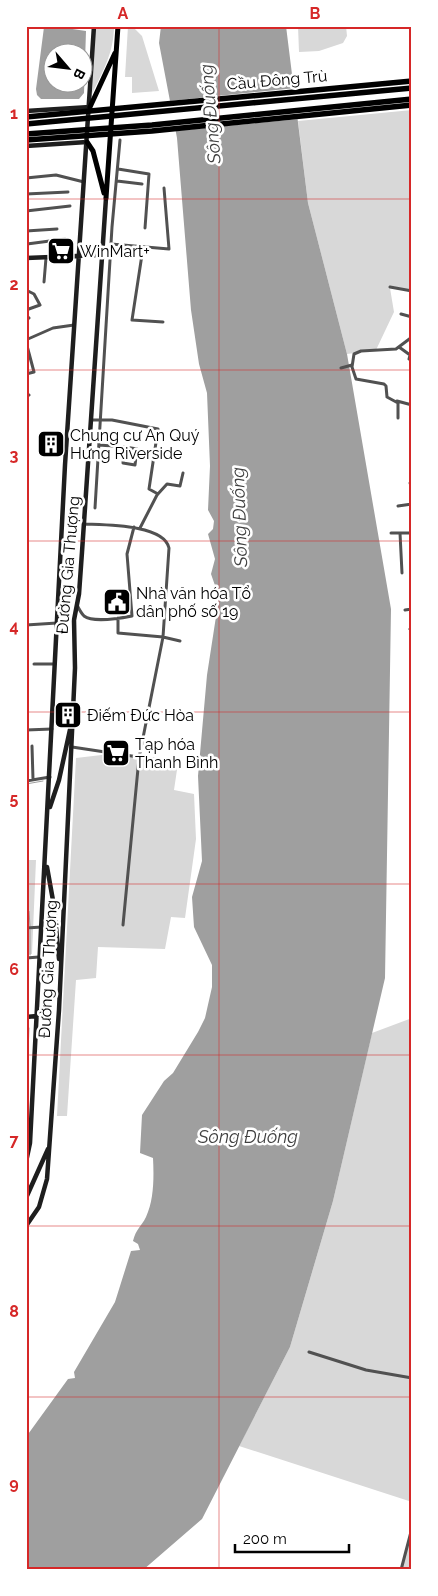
<svg xmlns="http://www.w3.org/2000/svg" width="438" height="1596" viewBox="0 0 438 1596" font-family="Raleway,sans-serif">
	<style>
		.green { fill: #d8d8d8 }
		.water { fill: #9f9f9f; fill-rule: evenodd }
		.pier { fill: #fff }
		.lines { fill: none; stroke-linecap: round; stroke-linejoin: round }
		.stream { stroke: #9f9f9f; stroke-width: 1 }
		.street { stroke: #515151; stroke-width: 3 }
		.secondary { stroke: #1e1e1e; stroke-width: 4.5 }
		.primary { stroke: #000; stroke-width: 5 }
		.highway { stroke: #000; stroke-width: 5.5 }
		.grid { fill: none; stroke: #d62828; stroke-width: 1; stroke-opacity: 0.55 }
		.labels { text-anchor: middle; dominant-baseline: central; stroke-width: 5; stroke-linejoin: round; paint-order: stroke }
		.street-label { font-size: 16px; fill: #000; stroke: #fff }
		.poi-label { font-size: 16px; fill: #000; stroke: #fff; text-anchor: start }
		.water-label { font-size: 18px; font-style: italic; fill: #404040; stroke: #fff }
		.neatline { fill: none; stroke: #d62828; stroke-width: 2 }
		.grid-label { font-size: 16px; text-anchor: middle; font-weight: bold; fill: #d62828 }
	</style>
	<rect width="100%" height="100%" fill="#fff"/>
	<!-- green -->
	<path class="green" d="M95,26H114C114,52 103,71 92,94Z
		M128,26H132L142,36L159,91L132,93V77H125Z
		M298,26H346L347,36L343,43L319,51L299,52Z
		M412,110V291L390,288L394,312L376,350L347,354L308,203L298,121Z
		M110,754L178,763L174,790L194,794L196,839L185,918L171,917L165,949L98,947L96,978L76,980L67,1116H57L76,758Z
		M26,860H36L32,954L26,955Z
		M412,1018V1502L239,1446L290,1347L333,1201L372,1033Z
		M26,1025L30,1028L26,1075Z
		M412,1528V1570H401Z"/>
	<!-- water -->
	<path class="water" d="M52,26L86,31L84,93L79,99H41L37,95L36,89L44,27ZM52,52H82V82H52Z
		M161,26H286L308,203L347,354L391,609L385,978L333,1201L290,1347L202,1519L143,1570H26V1437L68,1379L75,1378L74,1372L115,1302L131,1251L140,1250L138,1244L133,1241C136,1229 141,1227 146,1217C154,1200 154,1177 153,1158L140,1153L142,1115L164,1081L173,1073L198,1032L205,1018L212,987V965L194,927L192,897L202,861L198,776L207,675L219,597L211,574L215,559L208,534L213,529L214,521L208,510L210,466L207,393L199,364L191,310L177,138L159,43Z"/>
	<!-- pier -->
	<path class="pier" d="M296,88L300,119L173,131L169,101Z"/>
	<g class="lines">
		<!-- stream -->
		<path class="stream" d="M26,784L43,781
			M26,908L29,911L30,926
			M30,930V955"/>
		<!-- street -->
		<path class="street" d="M118,169L149,174L145,228
			M26,178L56,175L84,182
			M117,181L142,184
			M26,194L68,192
			M26,206L27,258
			M26,211L70,206
			M26,231L57,229
			M27,244L65,239
			M111,244L169,249L164,188
			M143,248L132,320L163,322
			M44,282L46,258
			M390,287L412,291
			M26,290L34,294L40,305L26,310
			M401,314L412,317
			M26,315L29,318L26,320
			M28,339L53,328L74,325
			M26,342L34,372L26,374
			M399,347L410,355L409,359
			M341,368L352,365
			M26,396L29,395
			M397,401L412,405
			M398,418V403L387,397L386,386L384,384L356,379L352,367L354,354L361,351L396,349L412,337
			M91,420H112L158,429L149,489L158,494
			M99,445L125,447L123,463L135,465L137,449L125,447
			M410,483H412
			M398,506L412,504
			M95,508L112,227L120,140
			M84,524C104,525 164,524 169,548L163,637L139,758L123,925
			M140,528L157,495L167,484L180,486L183,473
			M391,533H412
			M400,533L402,573
			M77,605C79,609 81,613 84,616C93,623 122,618 132,616L127,554L134,527
			M405,610L412,609
			M118,618V633L163,637L180,641
			M26,625L57,623
			M410,629L412,630
			M34,664H55
			M26,730L52,729
			M32,746L33,779
			M72,747L178,763
			M26,781L50,777
			M26,928L42,927
			M26,958L39,957
			M309,1352L366,1370L412,1378
			M401,1570L412,1528"/>
		<!-- secondary -->
		<path class="secondary" d="M26,111L90,107
			M26,146L87,142
			M26,258L102,255
			M50,807L59,780L71,725
			M47,867L54,906L59,959
			M26,1017L37,1016
			M26,1162L30,1143L65,465L94,26
			M26,1198L48,1149
			M26,1226L39,1207L47,1179L59,1010L75,668L74,620L79,594L82,552L106,198"/>
		<!-- primary -->
		<path class="primary" d="M90,107L115,53
			M87,142L93,151L104,193
			M106,198L118,26"/>
		<!-- highway -->
		<path class="highway" d="M26,117L412,81
			M26,124L412,88
			M26,134L152,125L412,99
			M26,140L152,131L412,105"/>
	</g>
	<!-- grid -->
	<path class="grid" d="M219,26V1570M26,199H412M26,370H412M26,541H412M26,712H412M26,884H412M26,1055H412M26,1226H412M26,1397H412"/>
	<!-- icons -->
	<defs>
		<g id="supermarket-square" transform="scale(1.4375)"><rect x="-9" y="-9" width="18" height="18" rx="4" fill="#000" stroke="#fff"/><path d="M-6-5.5h2.5l.6 2H6L4.5 2H-2.5L-4.4-4H-6ZM-1.5 3.2a1.3 1.3 0 1 0 .1 0ZM3 3.2a1.3 1.3 0 1 0 .1 0Z" fill="#fff"/></g>
		<g id="building-square" transform="scale(1.4375)"><rect x="-9" y="-9" width="18" height="18" rx="4" fill="#000" stroke="#fff"/><path d="M-4-6H4V6H1V3H-1V6H-4ZM-2.5-4.3h1.7v1.8h-1.7ZM.8-4.3h1.7v1.8H.8ZM-2.5-1h1.7V.8h-1.7ZM.8-1h1.7V.8H.8Z" fill="#fff"/></g>
		<g id="civic-square" transform="scale(1.4375)"><rect x="-9" y="-9" width="18" height="18" rx="4" fill="#000" stroke="#fff"/><path d="M-.6-6.5H3V-4.5H.6V-3L4-1V1h2V6H-6V1h2V-1L-.6-3ZM-1.2 2.5V6h2.4V2.5Z" fill="#fff"/></g>
	</defs>
	<g fill-rule="evenodd">
		<use href="#supermarket-square" x="61" y="251"/>
		<use href="#building-square" x="51" y="444"/>
		<use href="#civic-square" x="117" y="602"/>
		<use href="#building-square" x="68" y="715"/>
		<use href="#supermarket-square" x="116" y="753"/>
	</g>
	<g class="labels">
		<!-- street labels -->
		<g class="street-label">
			<text transform="translate(277 80) rotate(-5)">Cầu Đông Trù</text>
			<text transform="translate(68 565) rotate(-85)">Đường Gia Thượng</text>
			<text transform="translate(48 969) rotate(-87)">Đường Gia Thượng</text>
		</g>
		<!-- poi labels -->
		<g class="poi-label">
			<text x="80" y="251">WinMart+</text>
			<text x="70" y="435">Chung cư An Quý<tspan x="70" dy="18">Hưng Riverside</tspan></text>
			<text x="136" y="593">Nhà văn hóa Tổ<tspan x="136" dy="18">dân phố số 19</tspan></text>
			<text x="87" y="715">Điếm Đức Hòa</text>
			<text x="135" y="744">Tạp hóa<tspan x="135" dy="18">Thanh Bình</tspan></text>
		</g>
		<!-- water labels -->
		<g class="water-label">
			<text transform="translate(210 114) rotate(-95)">Sông Đuống</text>
			<text transform="translate(239 517) rotate(-92)">Sông Đuống</text>
			<text x="248" y="1136">Sông Đuống</text>
		</g>
	</g>
	<!-- border -->
	<rect width="438" height="1596" fill="none" stroke="#ffffff" stroke-width="55"/>
	<!-- north arrow -->
	<g transform="translate(68 68) rotate(118)"><circle r="24" fill="#ffffff" stroke="#999999"/>
	<path d="M0-4L9 19L0 12L-9 19Z" fill="#000000"/>
	<text y="-8" font-size="14" font-weight="bold" text-anchor="middle" fill="#000000">B</text>
	</g>
	<!-- scale -->
	<path d="M235 1544v8h114v-8" fill="none" stroke="#000000" stroke-width="2.5"/>
	<text x="243" y="1544" font-size="15" fill="#000000" stroke="#ffffff" stroke-width="4" paint-order="stroke">200 m</text>
	<rect x="28" y="28" width="382" height="1540" class="neatline"/>
	<g class="grid-label">
		<text x="123" y="19">A</text>
		<text x="315" y="19">B</text>
		<text x="14" y="119">1</text>
		<text x="14" y="290">2</text>
		<text x="14" y="461">3</text>
		<text x="14" y="632">4</text>
		<text x="14" y="804">5</text>
		<text x="14" y="975">6</text>
		<text x="14" y="1146">7</text>
		<text x="14" y="1317">8</text>
		<text x="14" y="1489">9</text>
	</g>
</svg>
